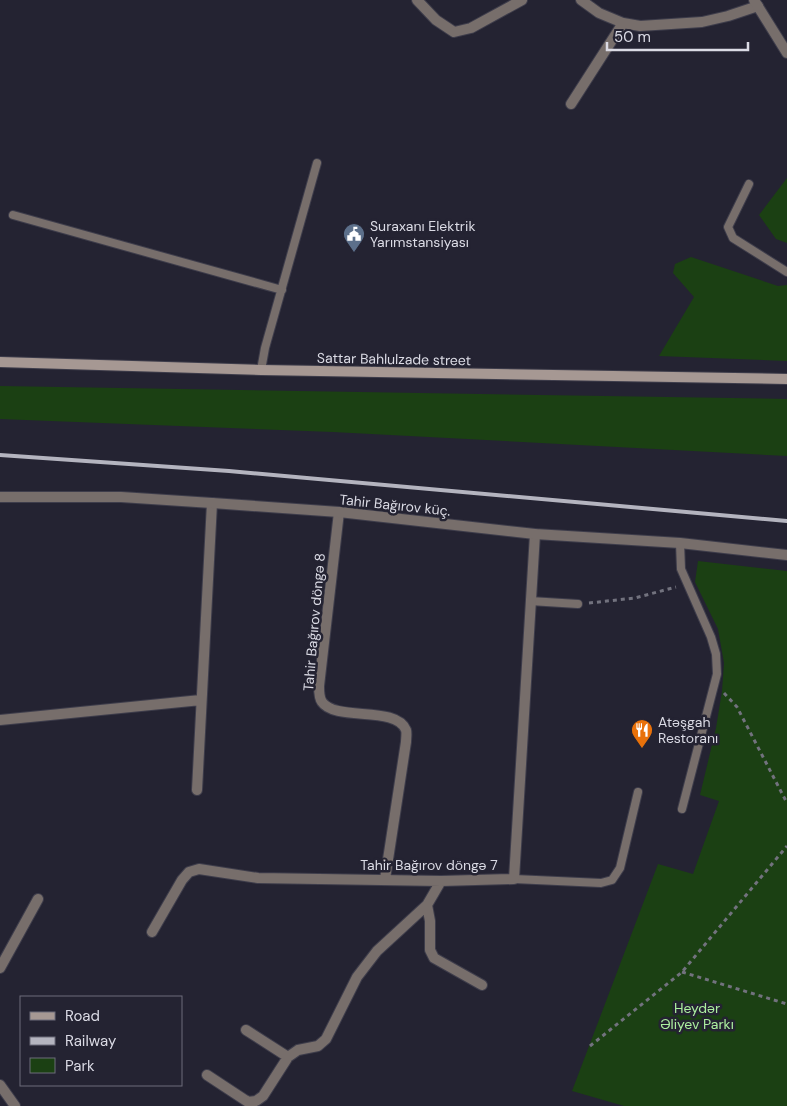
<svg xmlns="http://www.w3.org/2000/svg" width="787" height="1106" viewBox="0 0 787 1106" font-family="'DM Sans',sans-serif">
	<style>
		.green { fill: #1b4013 }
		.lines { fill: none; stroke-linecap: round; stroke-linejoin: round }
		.service-casing { stroke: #3e3d4b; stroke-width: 10 }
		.minor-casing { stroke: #3e3d4b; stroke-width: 12 }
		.tertiary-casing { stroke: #3e3d4b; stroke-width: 12 }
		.secondary-casing { stroke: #3e3d4b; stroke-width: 12 }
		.path { stroke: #72727e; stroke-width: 3; stroke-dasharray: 4 4; stroke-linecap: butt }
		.service { stroke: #776e6b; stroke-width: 8 }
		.minor { stroke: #776e6b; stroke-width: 10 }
		.tertiary { stroke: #776e6b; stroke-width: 10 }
		.secondary { stroke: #a69893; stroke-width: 10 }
		.rail { stroke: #b4b4bf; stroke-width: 4 }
		.labels { text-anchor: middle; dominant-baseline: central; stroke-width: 5; stroke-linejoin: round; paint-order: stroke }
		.poi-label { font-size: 14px; fill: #dbdbe5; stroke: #242332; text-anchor: start }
		.street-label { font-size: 14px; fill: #dbdbe5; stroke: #242332 }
		.park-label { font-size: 14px; fill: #adf0a0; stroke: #242332 }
	</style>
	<rect width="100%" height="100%" fill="#242332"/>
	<!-- green -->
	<path class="green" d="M787,178V243L776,239L759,215Z
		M691,257L778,286L787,285V361L659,356L694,297L673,273L675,264Z
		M0,386L787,399V456L333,432L0,419Z
		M698,561L787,571V1106H624L572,1091L658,864L693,874L719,801L700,795L716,728L722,691L724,663L718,629L695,582Z"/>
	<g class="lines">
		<!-- service casing -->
		<g class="service-casing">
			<path id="service" d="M749,184L728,227L733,238L787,272
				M13,215L282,290
				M261,370L265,348L317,163
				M680,543L681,569L711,637L716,654L717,674L682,809
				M530,601L578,604
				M514,879L601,883L612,880L620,868L638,792"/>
		</g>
		<!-- minor casing -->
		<g class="minor-casing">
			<path id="minor" d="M417,0L436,20L454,32L471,28L522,0
				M581,0L599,13L623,23L640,26L702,22L728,16L758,6
				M571,104L623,23
				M339,512L319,686C319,691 319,698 322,702C336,722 396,705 406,730C407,733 406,739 406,742L385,879
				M0,720L201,700
				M197,790L212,503
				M427,905L430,921V950L434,958L482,985
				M152,932L182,880L189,872L199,869L258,878L441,881L514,879L535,534
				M0,968L38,899
				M246,1030L288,1057
				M207,1075L248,1102L256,1101L263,1096L288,1057L298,1050L318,1046L326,1039L357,977L377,951L427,905L441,881
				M0,1085L15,1106"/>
		</g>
		<!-- tertiary casing -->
		<g class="tertiary-casing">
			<path id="tertiary" d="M754,0L787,53
				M0,497H121L212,503L339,512L535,534L680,543L787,555"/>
		</g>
		<!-- secondary casing -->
		<g class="secondary-casing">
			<path id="secondary" d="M0,362L261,370L787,379"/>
		</g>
		<!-- path -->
		<path class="path" d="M589,603L635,598L676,587
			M724,693L737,707L787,803
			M682,972L787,1004
			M590,1046L682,972L787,846"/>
		<!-- service -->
		<use href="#service" class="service"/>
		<!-- minor -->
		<use href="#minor" class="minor"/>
		<!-- tertiary -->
		<use href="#tertiary" class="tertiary"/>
		<!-- secondary -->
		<use href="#secondary" class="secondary"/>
		<!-- rail -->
		<path class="rail" d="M0,455L229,471L787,521"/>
	</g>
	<!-- icons -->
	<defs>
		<g id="civic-pin" transform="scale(1.125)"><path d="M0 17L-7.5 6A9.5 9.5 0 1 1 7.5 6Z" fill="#5c6f8a" stroke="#242332"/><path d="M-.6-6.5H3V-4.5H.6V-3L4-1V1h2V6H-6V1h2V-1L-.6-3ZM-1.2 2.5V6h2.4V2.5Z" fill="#fff"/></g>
		<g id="restaurant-pin" transform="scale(1.125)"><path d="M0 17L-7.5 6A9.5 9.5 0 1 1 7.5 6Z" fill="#e8710a" stroke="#242332"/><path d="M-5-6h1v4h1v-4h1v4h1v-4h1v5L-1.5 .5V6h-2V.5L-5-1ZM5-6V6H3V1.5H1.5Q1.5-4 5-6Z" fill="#fff"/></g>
	</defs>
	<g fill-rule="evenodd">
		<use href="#civic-pin" x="354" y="234"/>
		<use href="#restaurant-pin" x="642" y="730"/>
	</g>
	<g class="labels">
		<!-- poi labels -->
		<g class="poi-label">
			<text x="370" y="226">Suraxanı Elektrik<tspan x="370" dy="16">Yarımstansiyası</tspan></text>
			<text x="658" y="722">Atəşgah<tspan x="658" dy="16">Restoranı</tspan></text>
		</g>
		<!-- street labels -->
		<g class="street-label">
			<text transform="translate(394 359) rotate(1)">Sattar Bahlulzade street</text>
			<text transform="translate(395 505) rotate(6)">Tahir Bağırov küç.</text>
			<text transform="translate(314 622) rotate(-85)">Tahir Bağırov döngə 8</text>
			<text x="429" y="865">Tahir Bağırov döngə 7</text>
		</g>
		<!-- park labels -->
		<g class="park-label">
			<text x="697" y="1008">Heydər<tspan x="697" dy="16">Əliyev Parkı</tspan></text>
		</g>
	</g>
	<!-- legend -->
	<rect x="20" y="996" width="162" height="90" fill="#242332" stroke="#6d6d7a"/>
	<rect x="30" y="1012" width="25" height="8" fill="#a69893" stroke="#6d6d7a"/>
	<text x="65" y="1021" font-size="15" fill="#dbdbe5">Road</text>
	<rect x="30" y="1037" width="25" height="8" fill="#b4b4bf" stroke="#6d6d7a"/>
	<text x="65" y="1046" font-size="15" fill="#dbdbe5">Railway</text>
	<rect x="30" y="1058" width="25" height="15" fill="#1b4013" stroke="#6d6d7a"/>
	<text x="65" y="1071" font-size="15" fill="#dbdbe5">Park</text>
	<!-- scale -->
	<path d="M607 42v8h141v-8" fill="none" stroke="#dbdbe5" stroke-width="2.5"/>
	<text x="614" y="42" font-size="15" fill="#dbdbe5" stroke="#242332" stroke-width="4" paint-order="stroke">50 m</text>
</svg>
